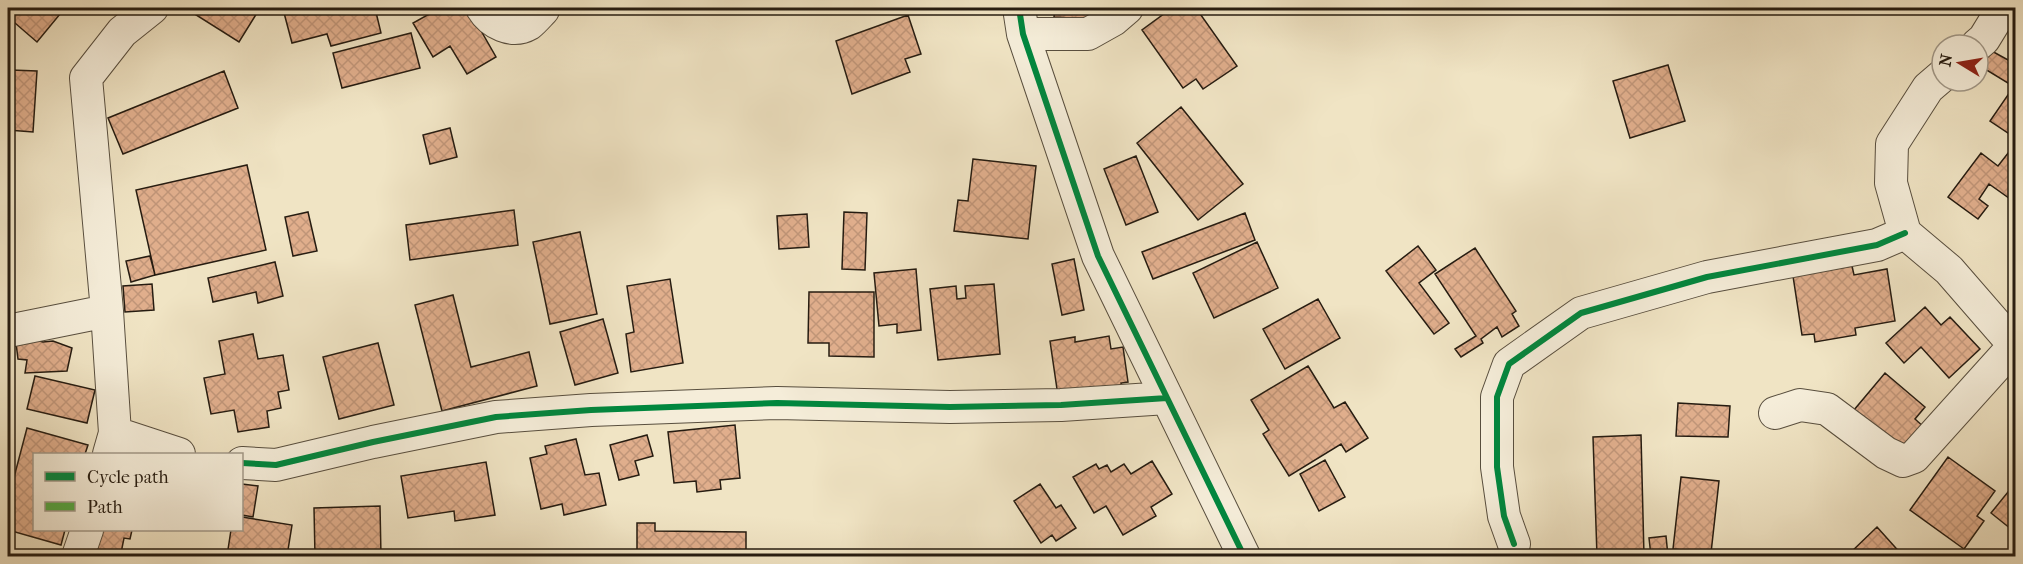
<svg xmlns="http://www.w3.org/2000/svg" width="2023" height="564" viewBox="0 0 2023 564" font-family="'IM FELL French Canon',serif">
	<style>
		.building { fill: url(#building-cross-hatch); stroke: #261c11; stroke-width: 1.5 }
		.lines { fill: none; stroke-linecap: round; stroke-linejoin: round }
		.minor-casing { stroke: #584e3e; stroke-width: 34 }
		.minor { stroke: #f5edd9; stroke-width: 32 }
		.quiet { stroke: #53a942; stroke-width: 4.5; stroke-dasharray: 9 4.5; stroke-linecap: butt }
		.cycleway-casing { stroke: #f5edd9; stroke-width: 10 }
		.cycleway { stroke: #00873e; stroke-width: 6 }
	</style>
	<defs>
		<pattern id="building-cross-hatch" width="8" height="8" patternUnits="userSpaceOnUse" patternTransform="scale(1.5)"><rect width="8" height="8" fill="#e0ae8c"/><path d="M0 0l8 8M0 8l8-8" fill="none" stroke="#c09578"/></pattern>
	</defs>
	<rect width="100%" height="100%" fill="#f0e4c4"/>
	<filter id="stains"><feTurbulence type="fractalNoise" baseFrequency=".00333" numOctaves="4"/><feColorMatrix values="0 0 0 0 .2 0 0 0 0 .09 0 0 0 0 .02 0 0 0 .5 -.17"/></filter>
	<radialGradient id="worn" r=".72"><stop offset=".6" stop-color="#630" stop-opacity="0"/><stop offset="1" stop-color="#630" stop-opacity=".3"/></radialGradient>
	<!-- building -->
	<path class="building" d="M8,8H65L37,42L8,17Z
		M196,8H260L239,42L193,13Z
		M289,8H375L381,33L331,46L327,34L292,43L283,9Z
		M440,8H468L496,57L467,74L450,46L433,57L413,23Z
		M1055,8H1104L1103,20L1054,17Z
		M1172,8H1196L1237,66L1203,89L1196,79L1183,88L1142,30Z
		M908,15L921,54L905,59L910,72L852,94L836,41Z
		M411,33L420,68L342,88L333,53Z
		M2016,47V88L1980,66L1990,50L2008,60Z
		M1668,65L1685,121L1630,138L1613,81Z
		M11,70L37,71L33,132L8,130Z
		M224,71L238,108L123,154L108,118Z
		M2012,89L2016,92V135L2014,137L1990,121Z
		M1181,107L1243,184L1198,220L1137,143Z
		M450,128L457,157L430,164L423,135Z
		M2016,143V203L1989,184L1979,199L1988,206L1978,219L1948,197L1981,153L1998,166Z
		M1136,156L1158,212L1126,225L1104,169Z
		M973,159L1036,166L1028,239L954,231L958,200L968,201Z
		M247,165L266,250L155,275L136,190Z
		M514,210L518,245L410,260L406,225Z
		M308,212L317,251L293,256L285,217Z
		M844,212L867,213L865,270L842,269Z
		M1245,213L1255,240L1153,279L1142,252Z
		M807,214L809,247L779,249L777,216Z
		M580,232L597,314L550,324L533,242Z
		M1257,242L1278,288L1214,318L1193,273Z
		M1418,246L1436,270L1419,283L1449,323L1434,334L1386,271Z
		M1475,248L1516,311L1512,314L1519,326L1502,337L1497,327L1481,339L1483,343L1461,357L1455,349L1476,336L1435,274Z
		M150,256L155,275L131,282L126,261Z
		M1074,259L1084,310L1062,315L1052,264Z
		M275,262L283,296L258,303L256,292L213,302L208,278Z
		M1852,266L1854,275L1887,269L1895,321L1855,328L1856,335L1815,342L1814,334L1802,335L1793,276Z
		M916,269L921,330L897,333V324L879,326L874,273Z
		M670,279L683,363L631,372L626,334L634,332L627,286Z
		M152,284L154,310L125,312L123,286Z
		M994,284L1000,354L938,360L930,289L956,286L957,299L966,298L965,286Z
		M809,292H874V357L829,356V343H808Z
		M453,295L471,367L529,352L537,386L442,411L415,305Z
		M1318,299L1340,338L1285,369L1263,329Z
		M1925,307L1941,325L1950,317L1980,349L1949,378L1921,347L1904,363L1886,343Z
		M603,319L618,373L575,385L560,332Z
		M253,334L258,359L283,355L289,390L278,392L281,408L267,411L269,427L238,432L234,410L211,414L204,378L225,374L219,341Z
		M1109,336L1111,349L1123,347L1128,382L1121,383L1122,386L1058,396L1050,341L1075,337V342Z
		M33,339L43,342L53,341L72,348L67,371L25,373L27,360L18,359L16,343Z
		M378,343L394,405L339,419L323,357Z
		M1308,366L1334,408L1345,402L1368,438L1346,452L1341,444L1289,476L1263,434L1269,430L1251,400Z
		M1885,373L1925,407L1915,419L1926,429L1905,454L1854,410Z
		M35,376L95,390L87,423L27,409Z
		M1678,403L1730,406L1728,437L1676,436Z
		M735,425L740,478L720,480L721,489L697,492L696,481L674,483L668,432Z
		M27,428L88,445L85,454H34V530H65L61,545L8,530V500Z
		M647,435L653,456L635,461L639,475L619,480L610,445Z
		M1641,435L1644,556H1597L1593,437Z
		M576,439L585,475L599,473L606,505L564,515L562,504L541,509L530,458L547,454L545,446Z
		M1948,457L1995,491L1977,516L1984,521L1964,549L1910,510Z
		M1325,460L1345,497L1319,511L1300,474Z
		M1152,461L1172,494L1151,507L1156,516L1123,535L1106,506L1094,513L1073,477L1096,464L1099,469L1107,465L1111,472L1124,464L1131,474Z
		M486,462L495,515L455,521L454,511L408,518L401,476Z
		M1681,477L1719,481L1711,553L1673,549Z
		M2016,482V533L1991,513Z
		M242,484L258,486L253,517L242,515Z
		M1040,484L1056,508L1061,505L1076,528L1056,541L1052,535L1041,543L1014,501Z
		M380,506L381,556H315L314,508Z
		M242,517L292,525L287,556H227L231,530H242Z
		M637,523H655V531L746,532V556H637Z
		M1877,527L1903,556H1849L1848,555Z
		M92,530H132L130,539L124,538L121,553L139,556H87Z
		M1666,536L1668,556H1651L1649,538Z"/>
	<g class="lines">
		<!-- minor casing -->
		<g class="minor-casing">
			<path id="minor" d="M482,8C491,23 512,34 529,24C534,20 539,14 543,10
				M1019,8L1023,34L1098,256L1244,556
				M1023,34H1088L1113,20L1127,8
				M1977,45L1984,39L2003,8
				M1942,76L1928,88L1892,144L1891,183L1905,233L1949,270L2016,347
				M8,331L107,311
				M1775,413L1800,405L1827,409L1886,453L1903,461L1914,457L2014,346
				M115,433L179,454
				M109,454L115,433L107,311L86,78L122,32L152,8
				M242,463L276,465L373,442L496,417L591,410L777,403L950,407L1061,405L1167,398
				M1514,544L1504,516L1497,467V397L1509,364L1581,313L1707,277L1877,245L1905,233
				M78,556L87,530"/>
		</g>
		<!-- minor -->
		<use href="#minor" class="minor"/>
		<!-- quiet -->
		<path class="quiet" d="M543,10L545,8"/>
		<!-- cycleway casing -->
		<g class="cycleway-casing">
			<path id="cycleway" d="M1019,8L1023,34L1098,256L1244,556
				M242,463L276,465L373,442L496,417L591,410L777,403L950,407L1061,405L1167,398
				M1514,544L1504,516L1497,467V397L1509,364L1581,313L1707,277L1877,245L1905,233"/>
		</g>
		<!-- cycleway -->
		<use href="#cycleway" class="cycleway"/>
	</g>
	<!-- margin -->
	<rect width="2023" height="564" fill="none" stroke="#f0e4c4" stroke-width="30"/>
	<rect x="9" y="9" width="2005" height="546" fill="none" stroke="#261c11" stroke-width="3"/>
	<rect x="15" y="15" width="1993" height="534" fill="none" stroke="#261c11" stroke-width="1.5"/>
	<!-- legend -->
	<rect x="33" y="453" width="210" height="78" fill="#f5edd9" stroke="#a29989" stroke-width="1.5"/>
	<rect x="45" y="472" width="30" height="9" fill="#00873e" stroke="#a29989" stroke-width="1.5"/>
	<text x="87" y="483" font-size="18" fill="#261c11">Cycle path</text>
	<rect x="45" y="502" width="30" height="9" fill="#53a942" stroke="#a29989" stroke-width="1.5"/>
	<text x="87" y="513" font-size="18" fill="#261c11">Path</text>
	<!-- north arrow -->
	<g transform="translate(1960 63) rotate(281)"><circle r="28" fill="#f5edd9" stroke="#a29989" stroke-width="1.5"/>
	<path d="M0-4.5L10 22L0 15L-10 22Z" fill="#8f2418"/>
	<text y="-9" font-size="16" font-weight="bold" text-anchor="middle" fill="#261c11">N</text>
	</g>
	<rect width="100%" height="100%" filter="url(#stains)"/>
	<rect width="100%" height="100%" fill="url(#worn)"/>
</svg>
